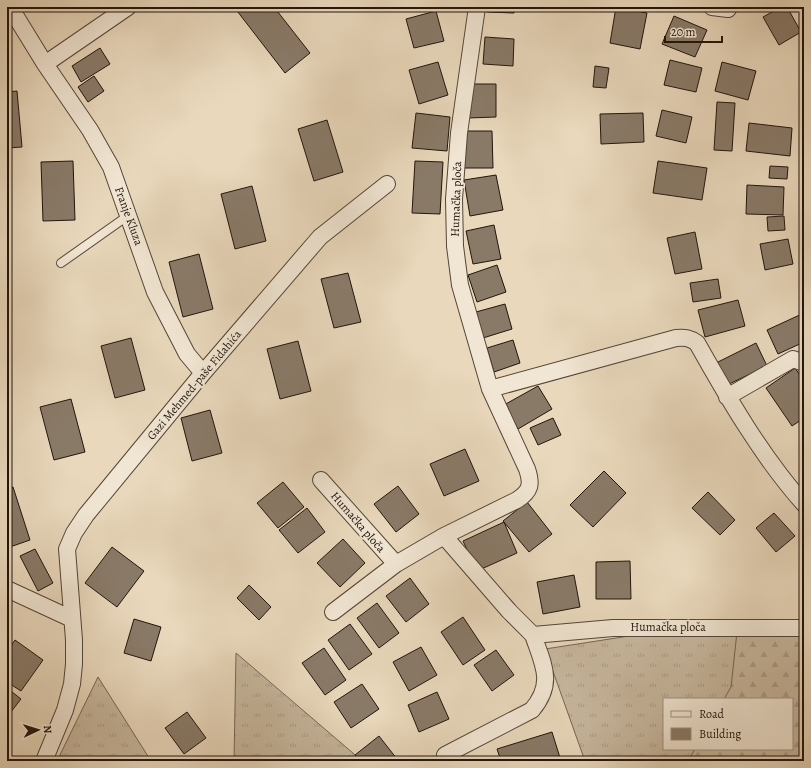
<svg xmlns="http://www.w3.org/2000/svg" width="811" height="768" viewBox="0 0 811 768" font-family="Alegreya,serif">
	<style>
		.grass { fill: url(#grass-tufts); stroke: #746655; fill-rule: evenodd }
		.forest { fill: url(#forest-firs); stroke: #746655 }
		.building { fill: #897a68; stroke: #21150c }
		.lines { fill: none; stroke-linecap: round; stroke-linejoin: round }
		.service-casing { stroke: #534638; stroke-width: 10 }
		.minor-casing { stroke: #534638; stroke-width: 18 }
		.service { stroke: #f1e6d3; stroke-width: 8 }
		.minor { stroke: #f1e6d3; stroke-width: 16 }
		.labels { text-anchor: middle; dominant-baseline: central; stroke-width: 3.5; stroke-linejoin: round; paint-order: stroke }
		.street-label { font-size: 12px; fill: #21150c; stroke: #f1e6d3 }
	</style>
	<defs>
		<pattern id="grass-tufts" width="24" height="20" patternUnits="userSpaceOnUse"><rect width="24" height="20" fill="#c7b79e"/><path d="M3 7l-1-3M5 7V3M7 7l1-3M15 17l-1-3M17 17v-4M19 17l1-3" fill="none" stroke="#ab9c87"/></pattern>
		<pattern id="forest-firs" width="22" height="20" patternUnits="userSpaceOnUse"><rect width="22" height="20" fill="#c7b79e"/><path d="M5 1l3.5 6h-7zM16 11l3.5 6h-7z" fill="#ab9c87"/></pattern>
	</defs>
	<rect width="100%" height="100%" fill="#e9d8bc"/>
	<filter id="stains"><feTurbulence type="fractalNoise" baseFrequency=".005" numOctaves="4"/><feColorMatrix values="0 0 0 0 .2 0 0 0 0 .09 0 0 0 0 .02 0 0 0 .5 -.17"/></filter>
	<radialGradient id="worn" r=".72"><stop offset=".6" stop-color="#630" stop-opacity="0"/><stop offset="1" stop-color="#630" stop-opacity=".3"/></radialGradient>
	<!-- grass -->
	<path class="grass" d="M655,632H804V761H585L545,649ZM664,699H792V749H664Z
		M236,653L354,754L360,761H234Z
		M98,677L151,761H57Z"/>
	<!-- forest -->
	<path class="forest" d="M737,632H804V761H688L695,749H792V699H724L731,687Z"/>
	<!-- building -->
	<path class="building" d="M234,7H274L310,53L285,73Z
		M487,7H514V13L487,12Z
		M616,7L647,13L640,49L610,43Z
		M781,7H787L801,32L779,45L763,17Z
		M436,11L444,41L414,48L406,19Z
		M674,16L707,30L695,57L662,44Z
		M485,37L514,39L513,66L483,64Z
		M100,48L110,64L81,82L72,66Z
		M670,60L702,68L696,92L664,85Z
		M438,62L448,95L419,104L409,70Z
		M722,62L756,71L748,100L715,91Z
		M595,66L609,68L606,88L593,87Z
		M94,76L104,91L88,102L78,87Z
		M468,84H496V117L468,118Z
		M17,91L22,147L7,148V92Z
		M717,102L735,103L732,151L714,150Z
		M662,110L692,117L686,143L656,136Z
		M416,113L450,117L447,151L412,148Z
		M643,113L644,142L601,144L600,114Z
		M327,120L343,172L314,181L298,129Z
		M749,123L792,128L790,156L746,151Z
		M464,131H492L493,168H464Z
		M73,161L75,220L43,221L41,162Z
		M415,161L443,162L440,214L412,213Z
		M658,161L707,168L702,200L653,193Z
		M770,166L788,167L787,179L769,178Z
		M496,175L503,210L470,216L464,180Z
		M747,185L784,187L783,215L746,214Z
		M252,186L266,241L235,249L221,194Z
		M784,216L785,230L768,231L767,217Z
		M494,225L501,259L473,264L466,231Z
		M695,232L702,269L675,274L667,238Z
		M788,239L793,264L765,270L760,244Z
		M199,254L213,309L183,317L169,262Z
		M497,265L506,292L477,302L468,275Z
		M348,273L361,322L334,328L321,279Z
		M718,279L721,298L693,302L690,283Z
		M738,300L745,326L705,337L698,310Z
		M505,304L512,329L483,338L476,312Z
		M804,313V342L778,354L767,330Z
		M131,338L145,390L115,398L101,346Z
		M513,340L520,363L494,372L487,348Z
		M298,341L311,391L280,399L267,349Z
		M756,343L767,366L727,385L716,363Z
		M795,368L804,381V418L792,426L766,388Z
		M538,386L552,409L518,429L504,405Z
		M71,399L85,452L54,460L40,407Z
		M210,410L222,453L192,461L181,418Z
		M553,418L561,435L538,445L530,428Z
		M465,449L479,481L444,496L430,464Z
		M604,471L626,493L593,527L570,505Z
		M283,482L304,507L278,528L257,503Z
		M398,486L419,514L396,532L374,504Z
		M13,487L30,540L7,548V489Z
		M708,492L735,520L720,535L692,508Z
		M527,502L552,534L529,552L503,521Z
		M307,508L325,532L298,553L279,530Z
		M774,513L795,536L776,552L756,528Z
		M504,522L517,553L477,571L463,541Z
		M343,539L365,563L340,587L317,563Z
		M112,547L144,571L117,607L85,583Z
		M35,549L53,583L38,591L20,556Z
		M630,561L631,599H596V562Z
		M574,575L580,607L543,614L537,582Z
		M410,578L429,604L406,622L386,596Z
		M249,585L271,607L259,620L237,598Z
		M377,603L399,633L379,648L357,618Z
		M463,617L485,650L463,665L441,632Z
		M134,619L161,627L151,661L124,653Z
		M350,624L372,654L349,670L328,640Z
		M15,640L43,660L21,691L7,682V651Z
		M421,647L437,675L409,691L393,662Z
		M324,648L346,680L325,695L302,663Z
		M496,650L514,675L492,691L474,665Z
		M362,684L379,709L351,728L334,702Z
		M7,688L21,699L7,717Z
		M437,692L449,719L419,732L408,705Z
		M187,712L206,738L184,754L165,728Z
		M552,732L561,761H501L497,749Z
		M379,736L397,759L394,761H360L355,755Z"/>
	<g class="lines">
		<!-- service casing -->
		<g class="service-casing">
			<path id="service" d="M61,263L129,215"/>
		</g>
		<!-- minor casing -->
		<g class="minor-casing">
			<path id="minor" d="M10,7L45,64L90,130L111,167L155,292L187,354L203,373
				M712,7L728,9L729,7
				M45,64L128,7
				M490,389L676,338C685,337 690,338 697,343C728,398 762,457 804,504
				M727,397L793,359L804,363
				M321,480L396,564
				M444,536L509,611L533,635L613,628H804
				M7,589L72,619
				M333,612L396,564L444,536L517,500C531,491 532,484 527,469L490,389L460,285L455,246L454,199L459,133L477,7
				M445,755L532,710C555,683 543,664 533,635
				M44,761L65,710L72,684L74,664V640L67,549L74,533L86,515L203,373L320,237L387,184"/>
		</g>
		<!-- service -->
		<use href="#service" class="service"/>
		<!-- minor -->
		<use href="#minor" class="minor"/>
	</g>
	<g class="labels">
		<!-- street labels -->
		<g class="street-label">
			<text transform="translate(456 199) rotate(-88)">Humačka ploča</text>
			<text transform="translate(129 216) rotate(70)">Franje Kluza</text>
			<text transform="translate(194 385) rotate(-50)">Gazi Mehmed-paše Fidahića</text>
			<text transform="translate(358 522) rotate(49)">Humačka ploča</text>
			<text x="668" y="627">Humačka ploča</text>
		</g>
	</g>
	<!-- margin -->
	<rect width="811" height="768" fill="none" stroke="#e9d8bc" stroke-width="24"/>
	<rect x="8" y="8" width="795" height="752" fill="none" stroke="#21150c" stroke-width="2"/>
	<rect x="12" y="12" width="787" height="744" fill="none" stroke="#21150c"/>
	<!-- legend -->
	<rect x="663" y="698" width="130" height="52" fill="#f1e6d3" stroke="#9e9283"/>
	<rect x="671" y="711" width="20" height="6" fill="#f1e6d3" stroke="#9e9283"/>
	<text x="699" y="718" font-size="12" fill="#21150c">Road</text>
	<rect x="671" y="728" width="20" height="12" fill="#897a68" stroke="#9e9283"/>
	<text x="699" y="738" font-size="12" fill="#21150c">Building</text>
	<!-- north arrow -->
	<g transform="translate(38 730) rotate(86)" stroke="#f1e6d3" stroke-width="3" paint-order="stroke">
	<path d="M0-3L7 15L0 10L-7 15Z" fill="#21150c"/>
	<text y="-6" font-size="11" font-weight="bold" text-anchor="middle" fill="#21150c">N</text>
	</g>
	<!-- scale -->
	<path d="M665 36v6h57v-6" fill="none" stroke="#21150c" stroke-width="2"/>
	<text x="671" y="36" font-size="12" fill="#21150c" stroke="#f1e6d3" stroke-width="3" paint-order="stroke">20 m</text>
	<rect width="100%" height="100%" filter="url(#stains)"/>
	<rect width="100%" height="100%" fill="url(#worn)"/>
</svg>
